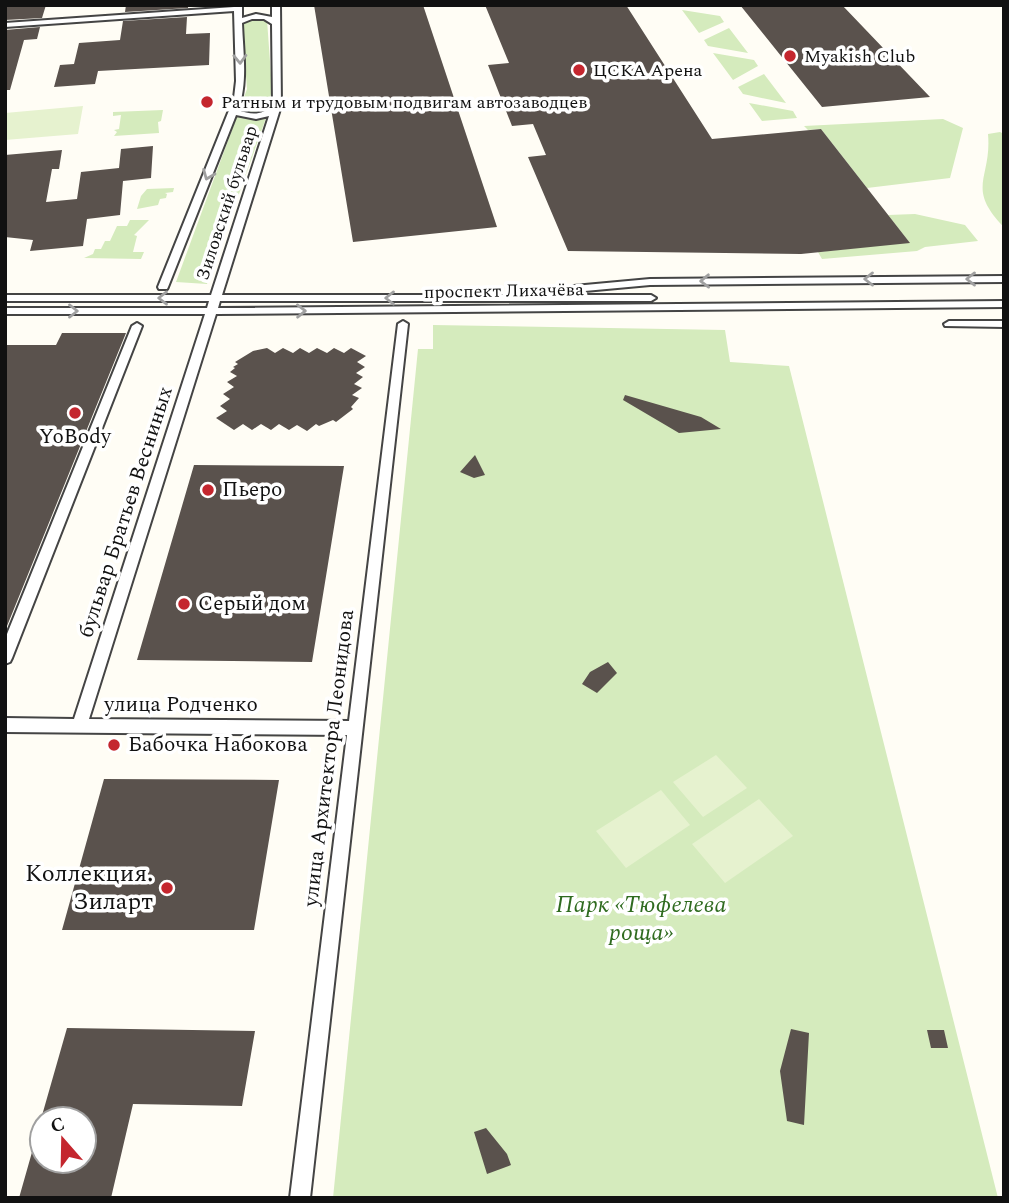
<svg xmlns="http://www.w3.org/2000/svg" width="1009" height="1203" viewBox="0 0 1009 1203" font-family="Spectral,serif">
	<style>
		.green { fill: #d5ebbd }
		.pitch { fill: #e6f2cf }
		.building { fill: #5a524d }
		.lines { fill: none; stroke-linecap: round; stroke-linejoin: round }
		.street-casing { stroke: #444; stroke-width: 4 }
		.street { fill: #fff; fill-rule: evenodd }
		.oneway { stroke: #a0a0a0 }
		.poi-dot { fill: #c4262e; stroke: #fff; stroke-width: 2.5 }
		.labels { text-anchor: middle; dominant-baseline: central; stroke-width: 7; stroke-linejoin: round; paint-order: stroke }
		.far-poi-label { font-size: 18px; fill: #111; stroke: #fff; text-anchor: start }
		.far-street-label { font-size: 18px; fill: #111; stroke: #fff }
		.poi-label { font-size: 21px; fill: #111; stroke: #fff; text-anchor: start }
		.street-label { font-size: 21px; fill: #111; stroke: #fff }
		.near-poi-label { font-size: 24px; fill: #111; stroke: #fff; text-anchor: end }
		.near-park-label { font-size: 24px; font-style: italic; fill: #2f6b1f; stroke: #fff }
	</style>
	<rect width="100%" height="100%" fill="#fffdf5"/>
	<!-- green -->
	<path class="green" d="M682,10L720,16L724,22L699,33Z
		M260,18L267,20L272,89L266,118L207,284L176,282L247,89L242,22Z
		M729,28L748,53L708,46L704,40Z
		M713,53L754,60L758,66L733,80Z
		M764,74L786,103L743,94L738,87Z
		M749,103L793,111L797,118L762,121Z
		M163,110L161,121L158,122L159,133L114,136L117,132L114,130L119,129L121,115L113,116V112Z
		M943,119L963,128L950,178L867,188L821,129L808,130L804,126Z
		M1000,132L1004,134V227C965,187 992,179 988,134Z
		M174,188L173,192L165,193L167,194L166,198L160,199L158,205L137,209L141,196L147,189Z
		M915,214L965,225L978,241L925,247L917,251L822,259L818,252L909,242L888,215Z
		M130,220H149L134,235L137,236L133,252H144L141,259L84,258L93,254L95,249H101L105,241H110L117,226H127Z
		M433,325L725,330L730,362L789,366L998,1198H333L418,349H433Z"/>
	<!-- pitch -->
	<path class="pitch" d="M83,106L78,134L5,140V113Z
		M716,755L747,788L703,817L673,782Z
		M661,790L690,825L626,868L596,831Z
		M759,799L793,836L725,883L692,844Z"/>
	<!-- building -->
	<path class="building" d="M5,5H46L42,18L5,20Z
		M126,5H188V8L125,12Z
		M314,5H423L497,227L353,242Z
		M485,5H626L712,139L821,129L910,243L801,254L568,251L528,157L546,155L533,124L512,126L488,65L509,63Z
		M740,5H842L930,97L822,107Z
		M187,17L186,34L210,33L209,65L98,71L95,84L54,87L60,65L74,64L79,43L120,40L123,21Z
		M40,27L37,39L24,40L10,90H5V30Z
		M153,146L151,178L123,181L120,215L87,219L83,246L30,251L33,240L5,237V155L62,150L59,169H52L46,202L77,199L81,172L119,168L121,149Z
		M62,333H126L5,631V345H56Z
		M267,348L275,353L283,348L293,353L300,348L309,353L317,348L327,353L334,348L344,353L351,348L366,356L357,362L365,367L356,373L363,377L354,384L362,388L352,395L359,398L351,407L353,409L336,422L333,420L319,426L316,424L307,431L297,425L289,430L279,424L271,430L261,424L252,430L243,424L234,430L216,418L227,411L220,406L230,399L223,394L234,387L227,382L237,376L230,372L235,368L233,367L238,364L235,362L253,351Z
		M625,395L701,417L721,429L679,433L623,400Z
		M475,455L485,475L474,478L460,472Z
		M194,465L344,466L312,662L137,660Z
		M608,662L617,673L597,693L582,684L590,672Z
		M104,779L279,780L254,930H62Z
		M67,1028L255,1031L242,1106L133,1104L111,1198H19L38,1131L42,1132V1161H84V1119H41Z
		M791,1029L809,1033L804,1125L787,1121L780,1071Z
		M927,1030H944L948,1048H931Z
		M486,1128L507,1154L511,1165L487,1174L474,1132Z"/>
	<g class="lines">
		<!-- street casing -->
		<g class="street-casing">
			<path id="street" d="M234,5H242V18L256,14L272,17V5H280L281,106L222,295H651L656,298L651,301H220L218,308L1004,301V307L216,314L89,719L349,721L398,324L403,321L408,324L310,1198H290L347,735L5,732V718L74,719L205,314H5V308H207L209,301H5V295H211L269,116L256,119L236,115L168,287L167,289H159L158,287L234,98L236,81L234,11L5,27V23L234,7ZM252,19H264L272,24L273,105C262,116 251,115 238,110C248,83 243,52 242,23Z
				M1004,276V282L650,285L574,292L569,289L574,286L650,279Z
				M949,321H1004V327L945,326L944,324Z
				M137,323L142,326L12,658L10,662L5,664V639L132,326Z"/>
		</g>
		<!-- street -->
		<use href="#street" class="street"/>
	</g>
	<!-- one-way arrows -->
	<defs><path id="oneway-chevron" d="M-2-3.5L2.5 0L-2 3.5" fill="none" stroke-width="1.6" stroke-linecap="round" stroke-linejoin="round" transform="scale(1.75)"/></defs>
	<g class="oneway">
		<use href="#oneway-chevron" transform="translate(240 59) rotate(88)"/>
		<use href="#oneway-chevron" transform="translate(208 175) rotate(112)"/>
		<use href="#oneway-chevron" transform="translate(869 279) rotate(180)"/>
		<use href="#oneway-chevron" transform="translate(971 279) rotate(180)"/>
		<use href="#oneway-chevron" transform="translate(705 281) rotate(179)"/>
		<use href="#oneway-chevron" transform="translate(163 298) rotate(-180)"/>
		<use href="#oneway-chevron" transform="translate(390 298) rotate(180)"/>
		<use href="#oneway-chevron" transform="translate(73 311)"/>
		<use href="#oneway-chevron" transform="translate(301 311) rotate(-1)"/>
	</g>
	<!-- markers -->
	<g class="poi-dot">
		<circle cx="790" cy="56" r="7"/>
		<circle cx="579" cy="70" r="7"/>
		<circle cx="207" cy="102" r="7"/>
		<circle cx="75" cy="413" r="7"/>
		<circle cx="208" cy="490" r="7"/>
		<circle cx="184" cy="604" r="7"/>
		<circle cx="114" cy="745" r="7"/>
		<circle cx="167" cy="888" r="7"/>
	</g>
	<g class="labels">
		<!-- far-poi labels -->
		<g class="far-poi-label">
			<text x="804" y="56">Myakish Club</text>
			<text x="593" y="70">ЦСКА Арена</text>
			<text x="221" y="102">Ратным и трудовым подвигам автозаводцев</text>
		</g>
		<!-- far-street labels -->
		<g class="far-street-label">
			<text transform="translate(227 203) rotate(-72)">Зиловский бульвар</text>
			<text transform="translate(504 291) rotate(-1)">проспект Лихачёва</text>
		</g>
		<!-- poi labels -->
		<g class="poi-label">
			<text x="75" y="437" text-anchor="middle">YoBody</text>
			<text x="222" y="490">Пьеро</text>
			<text x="198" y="604">Серый дом</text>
			<text x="128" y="745">Бабочка Набокова</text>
		</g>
		<!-- street labels -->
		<g class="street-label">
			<text transform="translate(126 512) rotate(-72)">бульвар Братьев Весниных</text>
			<text x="181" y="705">улица Родченко</text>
			<text transform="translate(329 758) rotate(-83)">улица Архитектора Леонидова</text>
		</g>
		<!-- near-poi labels -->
		<g class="near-poi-label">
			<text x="153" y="874">Коллекция.<tspan x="153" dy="28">Зиларт</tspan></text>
		</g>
		<!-- near-park labels -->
		<g class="near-park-label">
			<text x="641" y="905">Парк «Тюфелева<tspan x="641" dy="28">роща»</tspan></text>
		</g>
	</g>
	<!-- border -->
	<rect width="1009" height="1203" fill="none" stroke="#111111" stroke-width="14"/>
	<!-- north arrow -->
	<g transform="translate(63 1140) rotate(340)"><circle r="33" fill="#ffffff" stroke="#a0a0a0" stroke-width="2"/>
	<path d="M0-5L12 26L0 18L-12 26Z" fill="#c4262e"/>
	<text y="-10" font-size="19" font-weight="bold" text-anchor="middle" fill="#111111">С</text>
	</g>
</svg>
